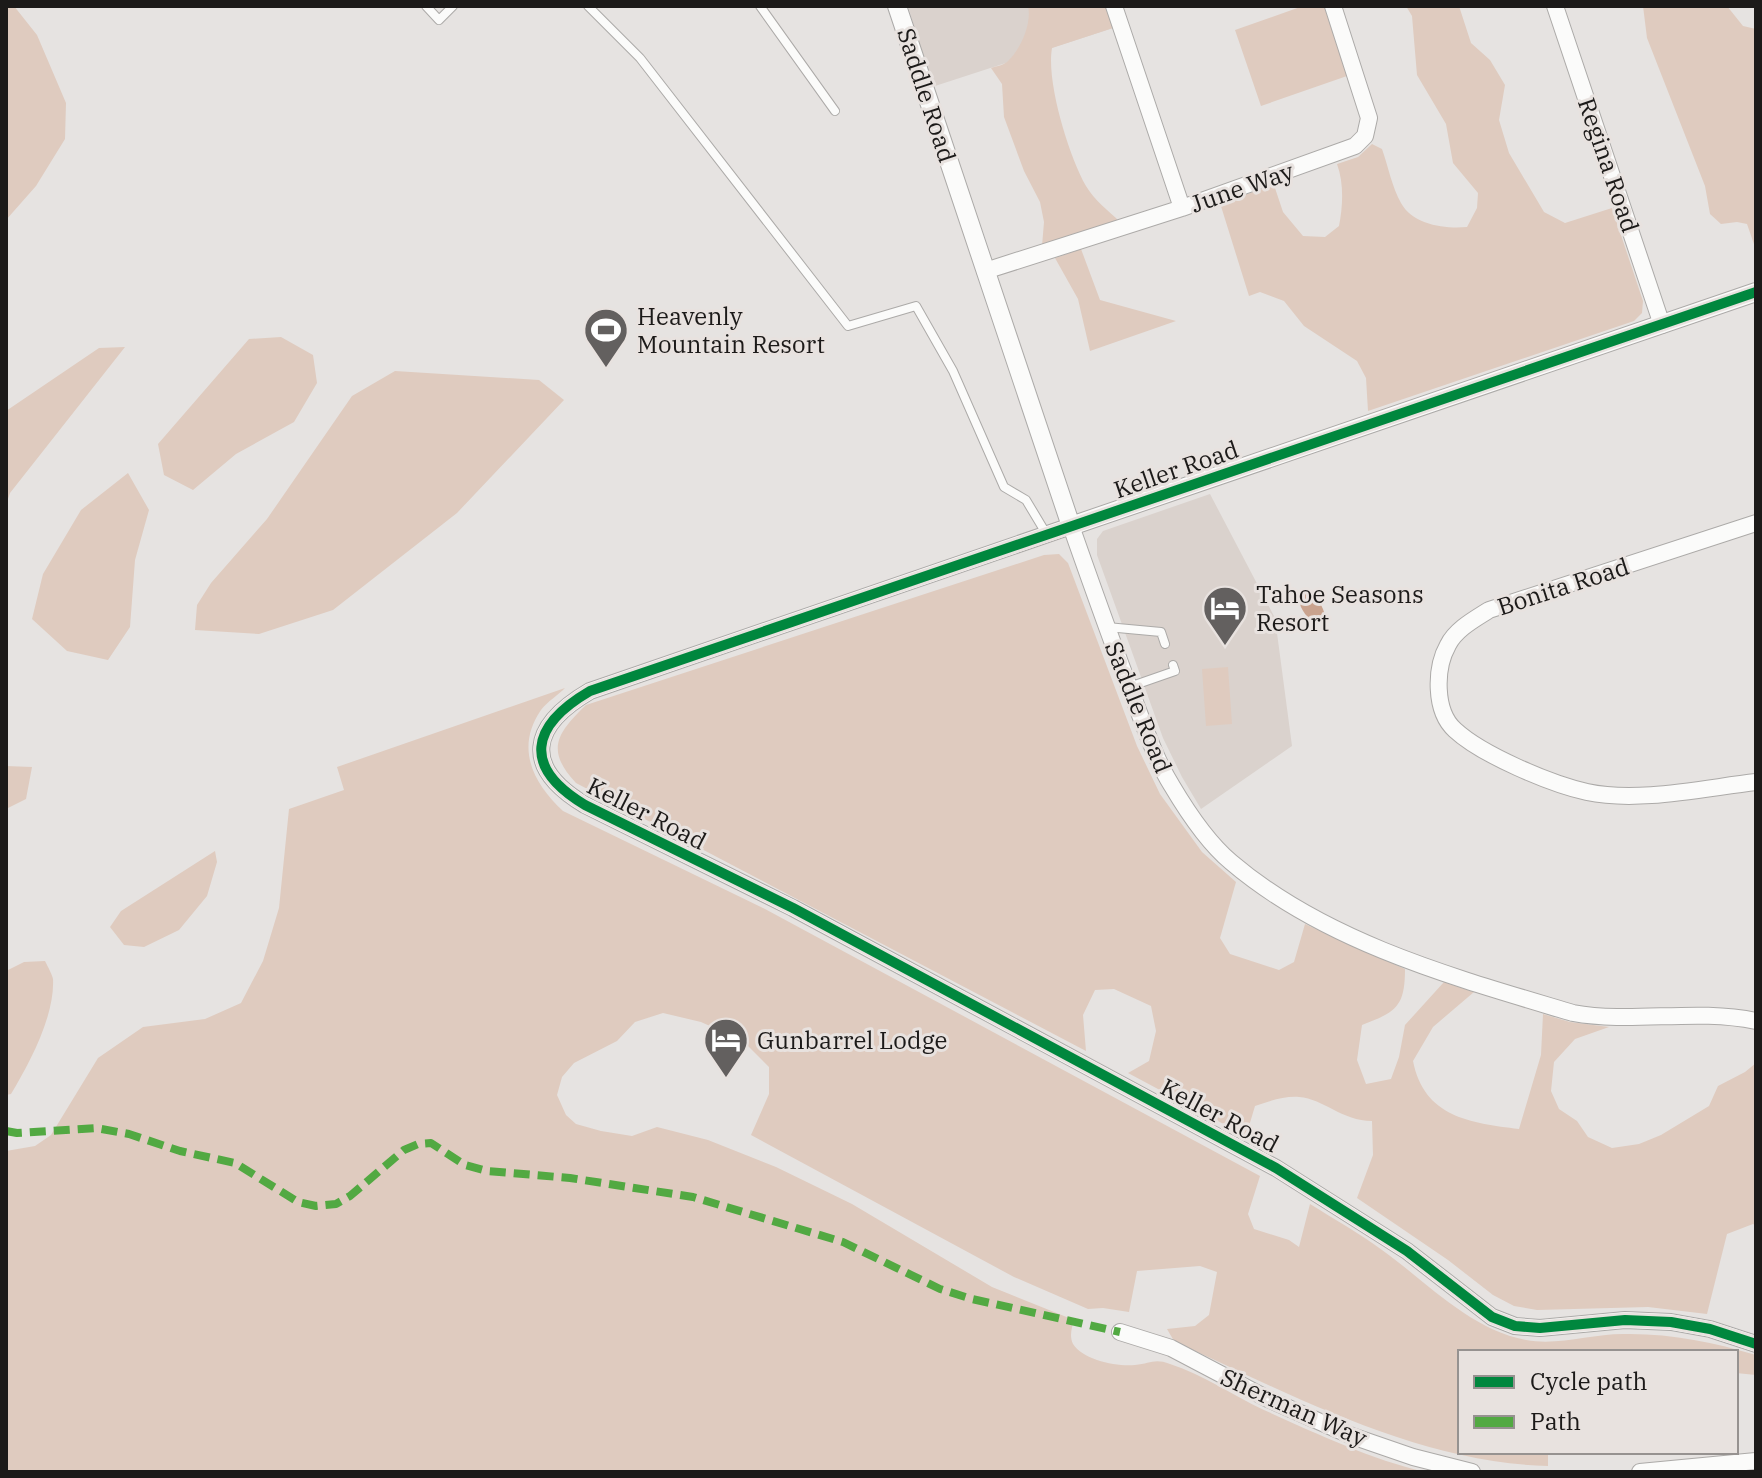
<svg xmlns="http://www.w3.org/2000/svg" width="1762" height="1478" viewBox="0 0 1762 1478" font-family="'IBM Plex Serif',serif">
	<style>
		.built { fill: #dad2cd }
		.green { fill: #dfcbbf }
		.water { fill: #c9a38e }
		.lines { fill: none; stroke-linecap: round; stroke-linejoin: round }
		.service-casing { stroke: #acaaa8; stroke-width: 10 }
		.minor-casing { stroke: #acaaa8; stroke-width: 18 }
		.tertiary-casing { stroke: #acaaa8; stroke-width: 20 }
		.service { stroke: #fbfbfa; stroke-width: 8 }
		.minor { stroke: #fbfbfa; stroke-width: 16 }
		.tertiary { stroke: #fbfbfa; stroke-width: 18 }
		.quiet { stroke: #52a942; stroke-width: 8; stroke-dasharray: 16 8; stroke-linecap: butt }
		.cycleway-casing { stroke: #e8e2df; stroke-width: 15 }
		.cycleway { stroke: #00873e; stroke-width: 10 }
		.labels { text-anchor: middle; dominant-baseline: central; stroke-width: 6; stroke-linejoin: round; paint-order: stroke }
		.street-label { font-size: 24px; fill: #1c1a19; stroke: #e8e2df }
		.poi-label { font-size: 24px; fill: #1c1a19; stroke: #e8e2df; text-anchor: start }
	</style>
	<rect width="100%" height="100%" fill="#e6e3e1"/>
	<!-- built -->
	<path class="built" d="M908,6H1105L1113,28L932,87Z
		M1210,494L1275,618L1292,746L1201,809L1182,777L1163,738L1097,555V539L1103,531Z"/>
	<!-- green -->
	<path class="green" d="M6,6H14L37,35L66,103L65,139L36,186L6,220Z
		M1028,6H1105L1113,28L1052,48C1046,82 1069,156 1086,186C1094,200 1109,211 1120,222L1042,246L1044,222L1040,202L1024,171L1004,117L1002,84L991,68C997,66 1005,65 1009,60C1021,48 1032,23 1028,6Z
		M1303,6H1324L1347,76L1261,106L1235,30Z
		M1406,6H1459L1471,43L1490,60L1505,85L1499,120L1509,153L1544,212L1565,223L1612,208L1643,301L1642,313L1634,321L1368,411L1366,378L1357,361L1304,326L1284,301L1260,292L1249,296L1220,203L1274,185L1283,212L1303,236L1325,237L1339,226C1343,206 1344,183 1337,164L1358,157L1372,144L1382,149C1388,166 1392,187 1401,203C1413,225 1445,229 1467,227L1477,208L1478,193L1453,163L1446,124L1417,75L1412,16Z
		M1643,6H1727L1743,26L1756,29V250L1747,224L1737,222L1721,224L1710,214L1705,186L1647,38Z
		M1081,249L1100,300L1176,321L1090,351L1078,299L1055,258Z
		M281,337L313,355L317,383L294,422L236,454L193,490L164,475L158,444L249,339Z
		M125,347L10,493L6,505V411L99,348Z
		M395,371L539,380L564,400L457,513L333,610L259,634L195,630L197,605L211,583L267,519L352,396Z
		M128,473L149,510L135,560L130,627L108,660L67,651L32,619L43,574L81,510Z
		M1059,554L1068,563L1137,746L1160,794L1202,852L1236,882L1220,938L1230,954L1279,970L1294,962L1305,924L1405,969C1405,1007 1396,1012 1362,1025L1357,1060L1366,1084L1391,1079L1399,1057L1405,1025L1444,982L1474,992L1433,1027L1413,1061C1424,1117 1470,1123 1519,1129L1541,1055L1543,1014L1570,1022L1609,1027L1575,1039L1554,1062L1551,1091L1559,1109L1577,1121L1588,1137L1612,1148L1639,1144L1661,1135L1709,1106L1718,1086L1745,1072L1756,1063V1226L1753,1224L1727,1234L1707,1314L1648,1307L1537,1310L1514,1306L1493,1295L1448,1260L1357,1198L1373,1155L1372,1121C1342,1121 1324,1099 1299,1097C1284,1096 1269,1101 1255,1106L1246,1136L1128,1073L1149,1061L1156,1031L1151,1006L1114,989L1095,990L1083,1015L1086,1051L576,783C545,750 557,733 586,705L1044,555Z
		M1228,667L1232,724L1206,726L1202,669Z
		M565,688C558,695 547,702 541,710C515,748 533,783 563,811L765,909L1260,1176L1248,1214L1254,1229L1289,1240L1299,1247L1310,1204C1334,1219 1359,1233 1382,1250C1427,1282 1469,1329 1526,1340C1558,1346 1591,1334 1623,1334C1669,1333 1713,1342 1756,1355V1375L1736,1373V1352H1460V1452H1548V1466C1419,1463 1289,1394 1174,1341L1167,1329L1195,1326L1209,1315L1217,1272L1200,1266L1137,1271L1129,1312L1103,1308L1088,1309L1014,1277L751,1135L769,1094V1067L743,1041L701,1022L663,1013L635,1022L617,1041L574,1063L562,1077L557,1095L566,1115L576,1124L601,1131L632,1136L657,1127L708,1140L776,1167L852,1204L992,1287L1074,1320C1072,1327 1069,1336 1073,1344C1083,1360 1117,1367 1135,1365C1150,1364 1154,1358 1170,1364C1204,1375 1232,1395 1264,1410C1315,1433 1370,1459 1425,1472H6V1151L35,1146L51,1135L98,1058L143,1027L205,1019L241,1003L263,961L279,908L289,809L344,790L337,767Z
		M6,766L32,767L26,799L6,809Z
		M215,851L217,862L207,896L179,930L144,947L124,945L110,927L121,911Z
		M45,961C48,967 52,974 53,979C55,1016 29,1064 11,1094L6,1095V971L24,962Z"/>
	<!-- water -->
	<path class="water" d="M1309,593C1318,598 1323,606 1325,616L1321,621L1315,623C1307,618 1301,610 1299,601L1303,595Z"/>
	<g class="lines">
		<!-- service casing -->
		<g class="service-casing">
			<path id="service" d="M426,6L439,20L453,6
				M588,6L640,58L848,326L916,306L953,371L1004,487L1026,500L1047,535
				M760,6L835,111
				M1107,627L1161,632L1165,644
				M1129,687L1175,671L1173,665"/>
		</g>
		<!-- minor casing -->
		<g class="minor-casing">
			<path id="minor" d="M1114,6L1182,208
				M1555,6L1662,325
				M985,271L1182,208L1355,146L1365,136L1369,118L1333,6
				M1756,523L1489,610C1475,619 1456,629 1448,645C1435,668 1434,711 1455,730C1482,755 1551,784 1587,792C1638,803 1704,788 1756,782
				M1756,1021C1695,1008 1633,1024 1573,1013C1456,978 1326,943 1231,862C1207,842 1188,813 1172,786C1155,759 1145,727 1133,697C1111,640 1091,583 1071,526L590,691C530,726 522,767 585,805L793,908L1276,1168L1407,1251L1492,1317L1515,1326L1540,1328L1625,1320L1671,1322L1710,1329L1756,1344
				M1120,1332L1171,1348L1268,1399L1352,1436L1413,1457L1472,1472
				M1640,1472L1756,1461"/>
		</g>
		<!-- tertiary casing -->
		<g class="tertiary-casing">
			<path id="tertiary" d="M897,6L1071,526L1756,292"/>
		</g>
		<!-- service -->
		<use href="#service" class="service"/>
		<!-- minor -->
		<use href="#minor" class="minor"/>
		<!-- tertiary -->
		<use href="#tertiary" class="tertiary"/>
		<!-- quiet -->
		<path class="quiet" d="M6,1131L17,1133L96,1128L129,1134L180,1151L235,1163L298,1202L316,1206L336,1204L350,1196L404,1150L418,1144L431,1143L465,1165L487,1171L570,1178L693,1197L843,1242L940,1289L972,1299L1120,1332"/>
		<!-- cycleway casing -->
		<g class="cycleway-casing">
			<path id="cycleway" d="M1756,292L590,691C530,726 522,767 585,805L793,908L1276,1168L1407,1251L1492,1317L1515,1326L1540,1328L1625,1320L1671,1322L1710,1329L1756,1344"/>
		</g>
		<!-- cycleway -->
		<use href="#cycleway" class="cycleway"/>
	</g>
	<!-- icons -->
	<defs>
		<g id="stadium-pin" transform="scale(2.3)"><path d="M0 17L-7.5 6A9.5 9.5 0 1 1 7.5 6Z" fill="#63605f" stroke="#e8e2df"/><path d="M0-5a6.5 5 0 1 0 0 10a6.5 5 0 1 0 0-10ZM-3.5-1.8h7v3.6h-7Z" fill="#fff"/></g>
		<g id="hotel-pin" transform="scale(2.3)"><path d="M0 17L-7.5 6A9.5 9.5 0 1 1 7.5 6Z" fill="#63605f" stroke="#e8e2df"/><path d="M-6-4.5h1.5V1H6V5H4.5V3h-9V5H-6ZM-4 0a1.8 1.8 0 1 1 3.6 0ZM.5 0V-2.5h3Q6-2.5 6 0Z" fill="#fff"/></g>
	</defs>
	<g fill-rule="evenodd">
		<use href="#stadium-pin" x="606" y="330"/>
		<use href="#hotel-pin" x="1225" y="608"/>
		<use href="#hotel-pin" x="726" y="1040"/>
	</g>
	<g class="labels">
		<!-- street labels -->
		<g class="street-label">
			<text transform="translate(927 95) rotate(72)">Saddle Road</text>
			<text transform="translate(1609 165) rotate(71)">Regina Road</text>
			<text transform="translate(1242 187) rotate(-19)">June Way</text>
			<text transform="translate(1176 469) rotate(-19)">Keller Road</text>
			<text transform="translate(1563 586) rotate(-18)">Bonita Road</text>
			<text transform="translate(1139 707) rotate(68)">Saddle Road</text>
			<text transform="translate(647 813) rotate(27)">Keller Road</text>
			<text transform="translate(1220 1115) rotate(28)">Keller Road</text>
			<text transform="translate(1294 1407) rotate(24)">Sherman Way</text>
		</g>
		<!-- poi labels -->
		<g class="poi-label">
			<text x="637" y="316">Heavenly<tspan x="637" dy="28">Mountain Resort</tspan></text>
			<text x="1256" y="594">Tahoe Seasons<tspan x="1256" dy="28">Resort</tspan></text>
			<text x="757" y="1040">Gunbarrel Lodge</text>
		</g>
	</g>
	<!-- border -->
	<rect width="1762" height="1478" fill="none" stroke="#1c1a19" stroke-width="16"/>
	<!-- legend -->
	<rect x="1458" y="1350" width="280" height="104" fill="#e8e2df" stroke="#969290" stroke-width="2"/>
	<rect x="1474" y="1376" width="40" height="12" fill="#00873e" stroke="#969290" stroke-width="2"/>
	<text x="1530" y="1390" font-size="24" fill="#1c1a19">Cycle path</text>
	<rect x="1474" y="1416" width="40" height="12" fill="#52a942" stroke="#969290" stroke-width="2"/>
	<text x="1530" y="1430" font-size="24" fill="#1c1a19">Path</text>
</svg>
